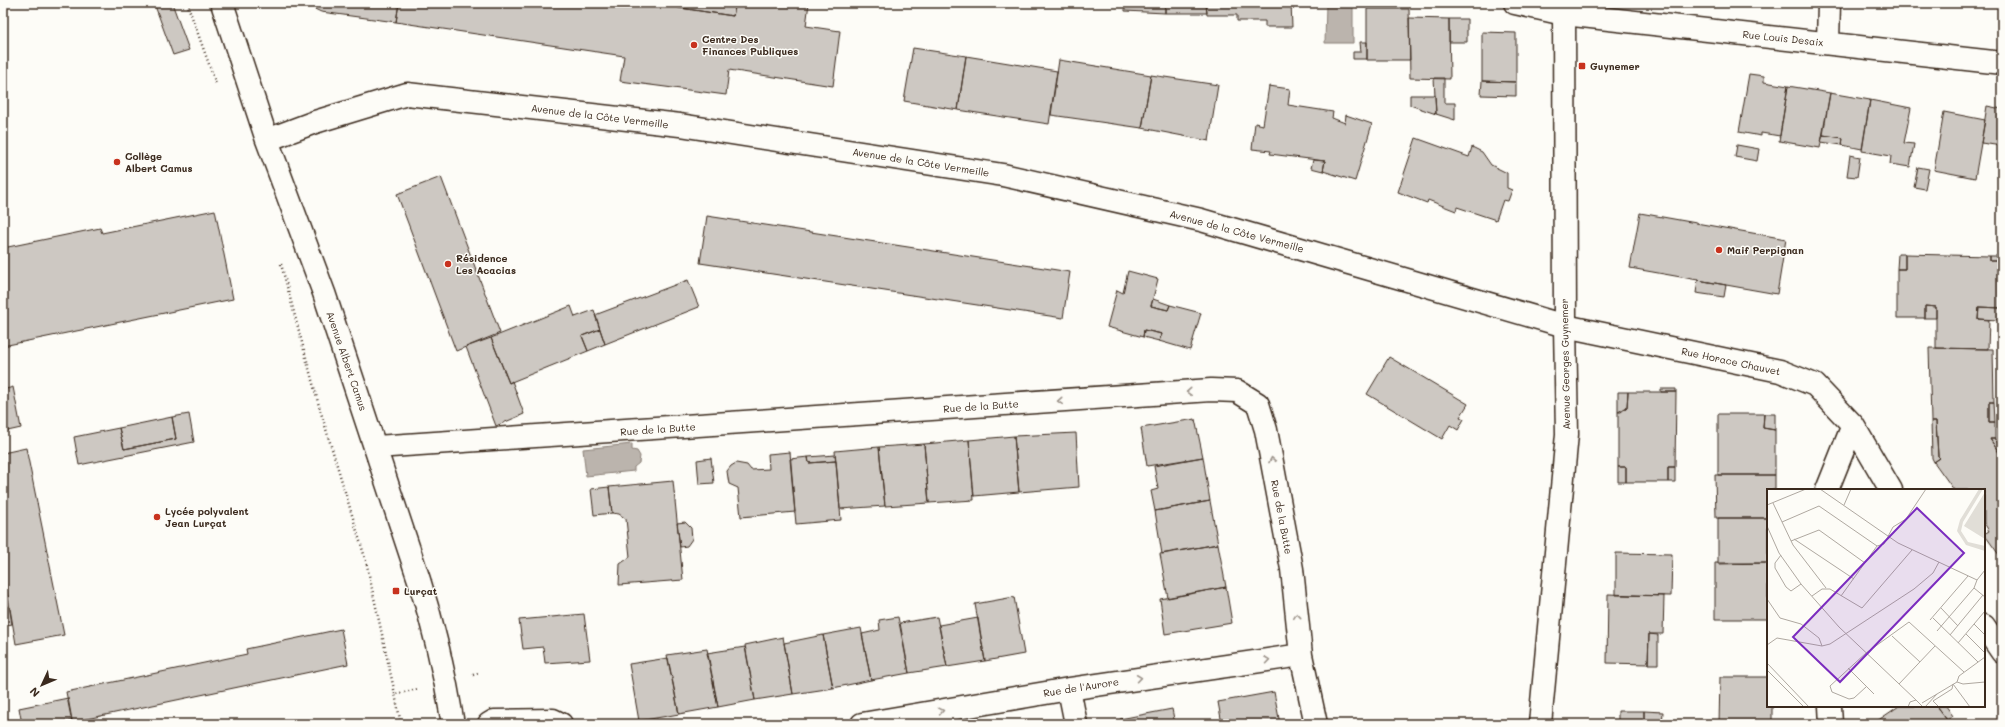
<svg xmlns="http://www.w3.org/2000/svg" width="2005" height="727" viewBox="0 0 2005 727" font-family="Mali,sans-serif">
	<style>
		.water { fill: #bbb4ad; stroke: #887d74 }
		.building { fill: #cdc8c2; stroke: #3b2a1e }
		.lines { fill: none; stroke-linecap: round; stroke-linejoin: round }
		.minor-casing { stroke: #3b2a1e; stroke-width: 25 }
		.tertiary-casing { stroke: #3b2a1e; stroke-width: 25 }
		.path { stroke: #3b2a1e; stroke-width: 2.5; stroke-dasharray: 1 3; stroke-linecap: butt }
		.minor { stroke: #fdfcf7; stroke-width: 22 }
		.tertiary { stroke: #fdfcf7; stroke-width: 22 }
		.oneway { stroke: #9c938a }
		.poi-dot { fill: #c8321e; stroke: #fdfcf7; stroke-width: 1.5 }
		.labels { text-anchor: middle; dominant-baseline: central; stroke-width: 3; stroke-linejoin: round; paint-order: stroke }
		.street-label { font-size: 10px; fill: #3b2a1e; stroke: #fdfcf7 }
		.poi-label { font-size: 10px; font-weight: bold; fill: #3b2a1e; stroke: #fdfcf7; text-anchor: start }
		.inset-road { fill: none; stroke: #afa8a0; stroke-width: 1 }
		.view { fill: #7b2cbf; fill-opacity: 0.15; stroke: #7b2cbf; stroke-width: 2 }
		.inset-edge { fill: none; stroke: #3b2a1e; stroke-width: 2 }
	</style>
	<rect width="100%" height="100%" fill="#fdfcf7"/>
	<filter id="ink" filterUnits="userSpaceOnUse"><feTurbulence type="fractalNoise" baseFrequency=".025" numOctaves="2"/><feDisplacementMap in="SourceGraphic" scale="8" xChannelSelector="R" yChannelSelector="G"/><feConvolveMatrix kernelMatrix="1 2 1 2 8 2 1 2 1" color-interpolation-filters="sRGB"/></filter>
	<g filter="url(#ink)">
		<!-- water -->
		<path class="water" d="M1326,3H1353V43H1325Z
			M632,444V450L637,451L640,456L639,463L634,467V471L586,476L583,449Z"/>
		<!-- building -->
		<path class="building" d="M154,3H172L189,50L173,55Z
			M302,3H399L396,22L321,12Z
			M399,3H648L733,16L736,3H809L806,26L840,31L833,86L729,70L726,95L620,81L624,56L396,22Z
			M648,3H736L733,16Z
			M1125,3H1165V13L1125,11Z
			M1165,3H1206L1207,13H1165Z
			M1206,3H1291L1292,27H1265V21H1237V15H1207Z
			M1367,9H1409L1410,60H1367Z
			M1409,18L1449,19L1450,79L1410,78Z
			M1449,19H1467V42H1449Z
			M1482,32L1516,33V82L1482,81Z
			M1360,42H1367V59H1353V52H1361Z
			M913,48L966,56L958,110L904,101Z
			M966,56L1057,71L1049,124L958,110Z
			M1059,60L1151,75L1142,128L1051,115Z
			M1749,74L1764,76V82L1788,86L1780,136L1761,133V136L1739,132Z
			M1151,75L1218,85L1209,141L1142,128Z
			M1434,78H1444V103H1455V120L1436,114Z
			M1482,81L1516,82V96L1481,95Z
			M1269,86L1290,89L1288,105L1333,112L1332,118L1345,123L1346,115L1372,124L1355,181L1323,171L1325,161L1270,154L1271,151L1252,149L1255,123L1263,125Z
			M1788,86L1830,93L1820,148L1779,141Z
			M1830,93L1870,100L1862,149L1842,145L1843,138L1823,135Z
			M1410,95H1435L1436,114L1410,105Z
			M1870,100L1911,108L1904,143L1914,144L1910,167L1890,164L1891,156L1862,151Z
			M1987,106L2002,109V146L1981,143Z
			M1944,112L1985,120L1975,178L1934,170Z
			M1823,135L1843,138L1842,145L1821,142Z
			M1416,138L1469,157L1472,147L1482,152L1491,165L1507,173V188L1512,190L1508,201L1503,200L1496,220L1457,207L1456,211L1428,200L1427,203L1398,192Z
			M1737,145L1759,149L1757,161L1735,157Z
			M1850,155L1860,157L1857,177L1847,176Z
			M1313,160L1325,161L1323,171L1311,168Z
			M1918,167L1929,169L1925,189L1914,187Z
			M441,177L500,333L456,351L397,194Z
			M215,210L233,299L3,346V248L100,228L102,233Z
			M1640,213L1786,239L1777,294L1630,268Z
			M707,216L1070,272L1063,318L700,263Z
			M1898,254H1905V269H1897Z
			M1905,254L1990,256V261H2002V320H2000L2001,308L1979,307L1978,319L1989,320L1988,349L1936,348V307L1925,306V318H1897V269H1905Z
			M1990,256H2002V261H1990Z
			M1128,271L1158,279L1151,306L1168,310L1170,305L1201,313L1190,350L1159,341L1162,334L1144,330L1143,337L1107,327L1117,290L1123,293Z
			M688,280L699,307L605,344L595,315Z
			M1698,280L1726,285L1724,297L1696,293Z
			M1153,299L1170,305L1168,310L1151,306Z
			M571,306L575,317L594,310L600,329L582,336L588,351L509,383L491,338Z
			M1925,306L1936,307V318H1925Z
			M1979,307L2001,308L2000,320L1978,319Z
			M600,329L605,344L588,351L582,336Z
			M1144,330L1162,334L1159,341L1143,337Z
			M491,338L509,383L512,381L524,414L496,426L466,347Z
			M1929,348L1993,349L1994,402H1989V422H1995V439H1990L2000,454L2002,453V559L1984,534L1989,531L1984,523V490H1954L1934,462L1940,458L1938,456L1936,421H1931Z
			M1389,357L1468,404L1460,417L1464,419L1458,430L1450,425L1442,439L1367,394Z
			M13,387L21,428L3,432V390Z
			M1661,389H1676V392H1661Z
			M1618,392H1628L1627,407L1621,412H1618Z
			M1628,392H1676L1675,467H1668V482H1626V467H1618V412L1627,407Z
			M1989,402H1994L1995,422H1989Z
			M189,414L194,442L79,465L74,437L119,428L124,449L176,439L172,417Z
			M1718,414H1764L1763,428L1775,430V475H1718Z
			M1764,414H1775V430L1763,428Z
			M172,417L176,439L124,449L119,428Z
			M1195,419L1203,457L1147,466L1141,428Z
			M1931,421H1936L1938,456L1940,458L1934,462L1932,458Z
			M1076,433L1079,487L1019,492L1014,436Z
			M1014,436L1019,492L974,496L969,440Z
			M1990,439H1995L2002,448V453L2000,454Z
			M969,440L974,500L929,503L924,444Z
			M924,444L929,503L885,506L879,447Z
			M879,447L885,506L840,509L835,451Z
			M26,448L64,635L16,644L3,568V453Z
			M790,452L795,512L741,517L738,488L729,484L728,478L727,471L731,466L736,463L747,465L751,470L769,469L768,454Z
			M835,455L836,461L809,463L808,457Z
			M808,457L809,463L836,461L841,520L796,524L790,459Z
			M1203,457L1210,501L1155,511L1151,491L1158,489L1154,466Z
			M711,458L714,483L699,484L697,460Z
			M1618,467H1626V482H1618Z
			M1668,467H1675V482H1668Z
			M1715,475H1775V490H1768V518H1716Z
			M673,481L683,580L619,585L620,564L630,557L626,519L619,514L612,513L609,487Z
			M609,487L612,513L594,515L591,489Z
			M1210,501L1218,544L1162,554L1155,511Z
			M1718,518H1768V563L1718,564Z
			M685,522L691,528L692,539L687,546L680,547L677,523Z
			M1218,544L1226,587L1168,598L1160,554Z
			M1616,553L1672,554L1671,596L1616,595Z
			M1715,563H1768V619H1715Z
			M3,568L12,624L3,626Z
			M1226,587L1232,623L1165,634L1160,599Z
			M1608,594L1664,596L1663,634H1649L1648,664L1607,663Z
			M1014,597L1024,654L985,661L975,604Z
			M584,614L590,660L545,663L543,647L523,649L519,620Z
			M898,617L909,673L871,680L862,634L880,630L879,620Z
			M937,617L947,667L909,673L900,623Z
			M978,618L985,661L947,667L939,625Z
			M861,628L871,680L833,688L823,635Z
			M341,629L348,664L72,722L66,692L247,654L246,649Z
			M1649,634L1658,635V664H1648Z
			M823,635L833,688L793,694L784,643Z
			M783,637L793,694L755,700L745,645Z
			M745,647L755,700L718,707L707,653Z
			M707,649L718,707L679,714L667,655Z
			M668,658L679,714L639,721L629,664Z
			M1720,677H1768V706H1772V724H1719Z
			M1274,692L1280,724H1222L1218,702Z
			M68,698L72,720L53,724H22L19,708Z
			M1899,706H1936L1947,720L1942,724H1879L1877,721Z
			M1936,706H1946L1953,716L1947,720Z
			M1172,709L1175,724H1121L1120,719Z
			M1618,711H1644V724H1618Z
			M1644,711L1663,712L1662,724H1644Z"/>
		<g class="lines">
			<!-- minor casing -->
			<g class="minor-casing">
				<path id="minor" d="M222,3L267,140L324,293L419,580C434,627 445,675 453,724
					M1515,3L1564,14L2002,63
					M1828,43L1829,3
					M267,140L315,122L407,94L680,125L1003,175L1201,220L1565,326L1780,371L1815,385L1853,425L1891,490
					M376,447L1211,390L1237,391L1258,404L1266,430L1292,569L1301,655L1316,724
					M1827,490L1853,425
					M1984,626L2002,652
					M1069,689L1076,724
					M1830,706L1831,724
					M489,724L494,721L553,720L561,724
					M862,724L1069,689L1301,655"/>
			</g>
			<!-- tertiary casing -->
			<g class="tertiary-casing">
				<path id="tertiary" d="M1540,724L1567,434L1565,326L1564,3"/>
			</g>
			<!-- path -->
			<path class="path" d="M187,3L216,84
				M281,264L319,406L366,561L395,694
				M473,675L479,673
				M401,724L395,694L418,689"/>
			<!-- minor -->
			<use href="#minor" class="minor"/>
			<!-- tertiary -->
			<use href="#tertiary" class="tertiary"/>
		</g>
		<!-- one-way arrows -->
		<defs><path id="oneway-chevron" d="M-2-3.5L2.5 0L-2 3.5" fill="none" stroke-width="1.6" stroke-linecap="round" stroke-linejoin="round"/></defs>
		<g class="oneway">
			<use href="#oneway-chevron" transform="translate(1189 392) rotate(176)"/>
			<use href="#oneway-chevron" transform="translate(1060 401) rotate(176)"/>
			<use href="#oneway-chevron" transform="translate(1272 460) rotate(-101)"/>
			<use href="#oneway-chevron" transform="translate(1297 616) rotate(-96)"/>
			<use href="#oneway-chevron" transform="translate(1267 660) rotate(-8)"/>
			<use href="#oneway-chevron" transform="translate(1139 678) rotate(-8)"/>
			<use href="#oneway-chevron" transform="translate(941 711) rotate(-10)"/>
		</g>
	</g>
	<!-- markers -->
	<g class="poi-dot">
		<circle cx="694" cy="45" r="4"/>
		<rect x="1578" y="62" width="8" height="8" rx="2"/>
		<circle cx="117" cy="162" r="4"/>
		<circle cx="1719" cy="250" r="4"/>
		<circle cx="448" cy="264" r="4"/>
		<circle cx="157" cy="517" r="4"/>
		<rect x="392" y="587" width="8" height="8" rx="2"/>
	</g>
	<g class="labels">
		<!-- street labels -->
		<g class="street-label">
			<text transform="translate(1783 38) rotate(6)">Rue Louis Desaix</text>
			<text transform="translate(600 116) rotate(7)">Avenue de la Côte Vermeille</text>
			<text transform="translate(921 162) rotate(9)">Avenue de la Côte Vermeille</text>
			<text transform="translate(1237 231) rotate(15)">Avenue de la Côte Vermeille</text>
			<text transform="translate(347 361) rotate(71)">Avenue Albert Camus</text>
			<text transform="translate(1731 361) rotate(12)">Rue Horace Chauvet</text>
			<text transform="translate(1565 364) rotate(-91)">Avenue Georges Guynemer</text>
			<text transform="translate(981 406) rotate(-4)">Rue de la Butte</text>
			<text transform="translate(658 429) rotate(-4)">Rue de la Butte</text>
			<text transform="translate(1282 517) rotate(79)">Rue de la Butte</text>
			<text transform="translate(1081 687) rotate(-9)">Rue de l'Aurore</text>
		</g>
		<!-- poi labels -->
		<g class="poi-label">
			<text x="702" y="39">Centre Des<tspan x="702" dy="12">Finances Publiques</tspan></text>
			<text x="1590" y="66">Guynemer</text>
			<text x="125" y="156">Collège<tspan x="125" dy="12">Albert Camus</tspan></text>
			<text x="1727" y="250">Maif Perpignan</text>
			<text x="456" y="258">Résidence<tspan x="456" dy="12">Les Acacias</tspan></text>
			<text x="165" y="511">Lycée polyvalent<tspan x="165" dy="12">Jean Lurçat</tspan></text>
			<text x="404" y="591">Lurçat</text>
		</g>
	</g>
	<!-- overview -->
	<g transform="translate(1767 489)">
		<rect width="218" height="218" fill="#fdfcf7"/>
		<path d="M212,0H216L196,33L194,42L201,53L218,57V62L199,56L190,42L193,31ZM218,3V50L197,37Z" fill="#e1ded7"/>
		<path class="inset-road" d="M53,0L131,54L210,91M6,14L26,56L59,99M0,16L39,0M77,16L84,0M15,33L52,17L110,57M0,37L12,64L34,95L72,138L149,211M27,50L87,90M24,52L52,41L98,74M14,66L8,74V79L19,98L24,102L34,95M210,91L218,81M207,99L218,108M45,107L55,100H63L95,119L145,61M74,107L110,57L117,55L126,38L139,30L159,0M0,110L13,129L34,135L52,149L55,157M174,119L191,137M166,129L211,173M163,131L201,87M207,135L218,146M170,142L207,99L210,91M199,145L218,164M183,146L216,106M125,147L153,173M191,154L218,122M0,156L10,149L55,157L63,155L147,100L166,84L172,73M0,174L42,218M81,179L107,205M0,181L37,218M190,193L196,195L218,193M132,195L168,157M186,195L203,218M99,198L87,209L82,210L65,203L63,197L99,164L142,133L197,183M155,214L190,193L192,187L218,168M141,218L143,213L149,211L156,218M158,218L170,205M172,218L166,212L185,200L186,195"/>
		<path class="view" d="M150,19L197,64L73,193L26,148Z"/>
		<rect width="218" height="218" class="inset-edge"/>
	</g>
	<!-- margin -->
	<rect width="2005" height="727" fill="none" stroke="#fdfcf7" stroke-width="16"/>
	<rect x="8" y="8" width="1989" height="711" fill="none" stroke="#3b2a1e" stroke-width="1.5" filter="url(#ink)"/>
	<!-- north arrow -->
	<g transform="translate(42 685) rotate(226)" stroke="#fdfcf7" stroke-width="3" paint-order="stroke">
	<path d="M0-3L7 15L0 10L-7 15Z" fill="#3b2a1e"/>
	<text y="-6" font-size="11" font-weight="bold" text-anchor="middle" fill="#3b2a1e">N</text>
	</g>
</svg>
